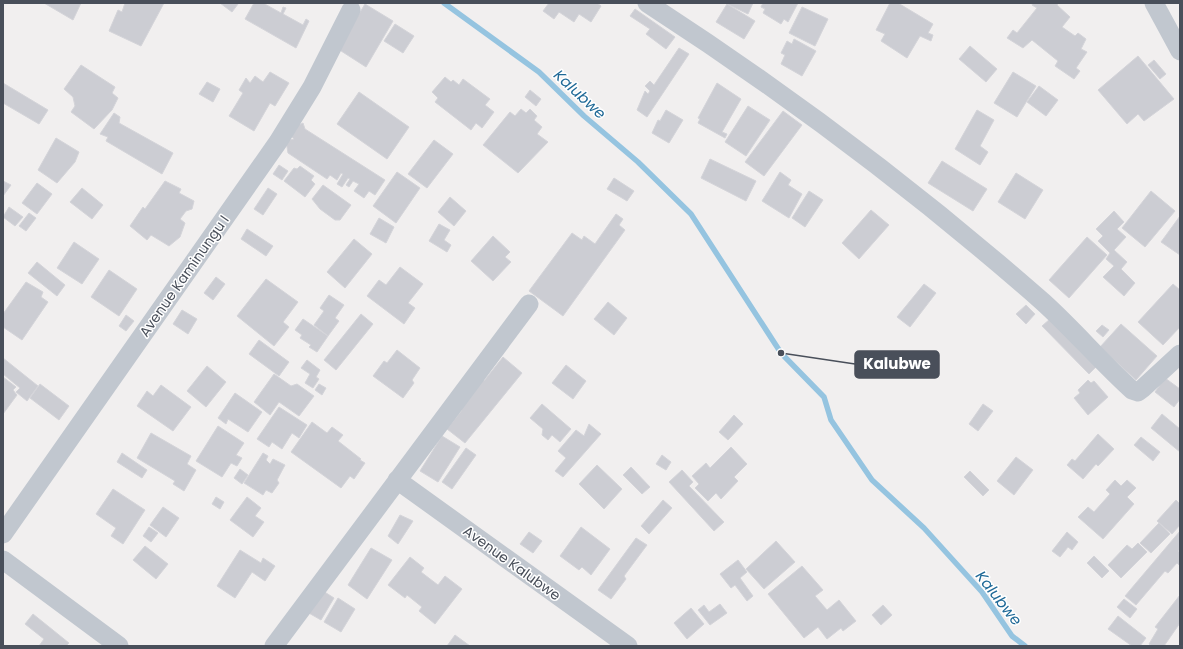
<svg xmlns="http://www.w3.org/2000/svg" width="1183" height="649" viewBox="0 0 1183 649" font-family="Poppins,sans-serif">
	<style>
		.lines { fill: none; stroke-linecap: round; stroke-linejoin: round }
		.stream { stroke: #95c4e0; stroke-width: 5.5 }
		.building { fill: #cccdd3; stroke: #d4d4d9 }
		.minor { stroke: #c1c7cf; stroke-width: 19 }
		.labels { text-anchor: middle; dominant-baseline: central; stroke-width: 3; stroke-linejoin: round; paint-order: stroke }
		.street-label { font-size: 14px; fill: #494f5a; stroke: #fff }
		.water-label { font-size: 15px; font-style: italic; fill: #1f6997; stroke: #fff }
		.leader { fill: none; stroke: #494f5a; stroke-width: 1.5 }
		.callout-dot { fill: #494f5a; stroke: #fff; stroke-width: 1.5 }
		.callout { fill: #494f5a; stroke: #494f5a; stroke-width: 1.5 }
		.callout-label { font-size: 15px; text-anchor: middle; font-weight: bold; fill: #fff }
	</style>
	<rect width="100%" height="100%" fill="#f1efef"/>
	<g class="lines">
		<!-- stream -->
		<path class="stream" d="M444,3L539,72L584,116L638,162L691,214L781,353L824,397L831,420L872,480L924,528L982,592L1012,636L1025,646"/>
	</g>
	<!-- building -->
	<path class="building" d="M44,3H81L73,20Z
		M125,3H164L141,46L109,31L118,10L122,12Z
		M220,3H237L238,4L232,12Z
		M254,3H263L281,13L283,7L286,8L283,14L303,25L306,19L309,21L296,48L245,19Z
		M549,3H597L601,6L591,22L579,14L574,22L559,12L554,19L543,11Z
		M725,3H753L748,14Z
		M763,3H798L788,22L784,19L781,24L763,13L765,9L761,7Z
		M890,3H898L933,24L928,33L933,35L931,41L920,36L907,58L881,41L885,34L876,30Z
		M1033,3H1058L1057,5L1070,17L1062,27L1075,36L1078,33L1086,39L1081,49L1087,52L1076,68L1080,71L1074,79L1055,66L1058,61L1032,40L1023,48L1007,38L1013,30L1017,33L1037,8L1032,5Z
		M365,4L393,21L366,67L338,49Z
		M727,4L755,21L744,39L716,22Z
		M802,7L828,19L815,46L789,33Z
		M635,9L675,37L666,49L646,34L650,29L630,16Z
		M395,24L414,36L403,53L384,41Z
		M794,39L816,51L802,76L781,64L785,55L781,53L787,41L792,44Z
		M970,46L997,69L986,82L959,59Z
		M679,48L689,54L647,117L637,110L645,91L648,94L650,91L645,86L650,81L654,85Z
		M1138,56L1174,99L1144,121L1138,114L1127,124L1098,90Z
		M1154,60L1166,74L1160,79L1148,65Z
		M81,65L115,87L112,93L118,98L112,110L94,129L71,112L75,106L73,97L64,89Z
		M270,72L289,83L275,106L270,103L254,131L229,116L243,93L239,90L246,78L250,83L255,76L263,82Z
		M1013,72L1036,86L1017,117L994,103Z
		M445,77L451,82L453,80L459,85L463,79L490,99L485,105L494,112L482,128L476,123L471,130L435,102L438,98L432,92Z
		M207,82L220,89L213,102L199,94Z
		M3,83L48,110L39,124L3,103Z
		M717,83L741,99L722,132L727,134L725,138L698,123L700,119L698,118Z
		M1039,86L1058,100L1046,116L1027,102Z
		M530,90L541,99L536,106L525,97Z
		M359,92L409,127L387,159L337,124Z
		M748,106L770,120L746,156L725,142Z
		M521,109L526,113L530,109L537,116L534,120L542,127L537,134L548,142L518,173L483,145L510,112L515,116Z
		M666,110L683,120L669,143L652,133L658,120L660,121Z
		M977,110L994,120L980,146L988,152L980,165L955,149Z
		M783,111L802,125L764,176L745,162Z
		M114,113L120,117L119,123L173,153L162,174L106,141L108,137L100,134Z
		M303,123L305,129L385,180L375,195L369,191L364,198L354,191L359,184L353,181L349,187L346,185L350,179L348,178L342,187L337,184L343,174L341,173L337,180L330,175L327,179L288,153L286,141L294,139L291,136L292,128Z
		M56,138L79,152L75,162L57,183L38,170Z
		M434,140L453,154L427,188L408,174Z
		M710,159L756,181L746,201L701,178Z
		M942,161L987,189L973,211L928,183Z
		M279,165L288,171L282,180L273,174Z
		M300,166L314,176L311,180L315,184L305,197L284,181L294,168L297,169Z
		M397,172L420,188L396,223L373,206Z
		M780,172L791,180L788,185L802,194L789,218L762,201Z
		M1016,173L1043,190L1025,219L998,202Z
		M614,178L634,191L627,201L607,189Z
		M3,181L11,185L3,196Z
		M165,181L181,189L179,193L194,201L192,209L186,211L180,219L185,223L180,237L169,246L151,235L147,240L130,226L143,207L145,209Z
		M37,183L52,194L37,214L22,203Z
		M323,185L351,205L340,220H335L320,209L312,199Z
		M82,188L103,205L92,219L70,202Z
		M268,188L277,194L263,215L254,209Z
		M809,191L823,200L805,227L792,218Z
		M1151,191L1175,211L1145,247L1122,228Z
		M450,197L466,211L454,226L438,212Z
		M9,207L23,217L15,226L3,217Z
		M871,210L889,225L859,259L842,243Z
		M1114,211L1124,222L1117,229L1126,237L1114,250L1127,262L1121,269L1135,283L1124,296L1103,277L1114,266L1106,259L1110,253L1098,241L1103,236L1096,229Z
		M29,213L36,218L26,231L19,226Z
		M616,214L623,219L619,225L625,230L563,316L529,291L572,233L582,240L584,236L595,244Z
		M1180,216V255L1161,242Z
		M379,218L394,227L386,243L370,234Z
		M439,224L450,230L444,240L451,245L447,252L429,241Z
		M247,229L273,246L266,256L241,239Z
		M493,236L510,252L505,257L511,262L493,281L471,261Z
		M1087,237L1107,255L1069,298L1049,280Z
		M354,239L372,254L345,288L327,272Z
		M74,242L99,259L82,284L57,268Z
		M37,262L65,285L57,296L28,273Z
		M400,267L423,284L408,303L415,308L404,324L367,296L379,280L386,285Z
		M109,270L137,289L119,316L91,297Z
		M216,277L225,284L213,300L204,293Z
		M266,279L298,302L283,322L289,327L274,346L237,316Z
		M26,282L43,292L41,297L48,302L22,340L3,327V314Z
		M924,284L936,293L910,327L897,317Z
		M1173,284L1180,290V327L1163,345L1138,322Z
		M329,295L344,305L335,318L339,321L328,336L314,325L324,311L320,308Z
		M608,302L627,318L614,335L594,319Z
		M1026,305L1035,314L1026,324L1016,314Z
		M182,310L197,319L188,334L173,324Z
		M361,314L373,324L336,370L324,360Z
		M126,315L134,321L126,331L119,326Z
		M303,319L328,336L317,352L309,347L311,345L300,338L302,335L295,330Z
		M1050,319L1096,367L1089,374L1042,326Z
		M1121,324L1157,356L1136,380L1100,347Z
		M1102,325L1109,330L1103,337L1096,331Z
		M259,340L289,362L279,376L249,354Z
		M397,350L420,368L412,380L414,383L403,398L373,376L384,361L387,363Z
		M503,357L522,373L465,443L447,429L462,410L458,405L480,378L484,381Z
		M3,358L38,386L27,401L16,392L20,388L3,374Z
		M307,360L320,370L316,377L319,379L313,388L305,383L310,374L301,368Z
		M566,365L586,381L573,399L552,383Z
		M207,366L226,382L206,407L187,391Z
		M274,374L291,386L297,384L314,396L299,416L279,402L270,415L254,402Z
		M3,377L16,387L13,390L17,395L3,414Z
		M1165,378L1180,389V399L1174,407L1155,392Z
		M1088,380L1091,383L1094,381L1108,397L1088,415L1074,398L1080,393L1078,390Z
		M40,384L69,406L59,420L30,398Z
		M319,384L326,388L322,395L315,390Z
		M161,385L191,407L173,431L137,406L147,391L153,396Z
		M235,393L262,412L248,432L228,419L226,424L218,418Z
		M542,404L571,429L560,442L552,435L548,440L542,435L543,429L530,418Z
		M983,404L993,411L978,431L969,424Z
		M279,407L307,425L299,438L292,433L282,449L272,442L269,447L257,439Z
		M1162,414L1180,429V452L1151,428Z
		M734,415L743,424L728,440L719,432Z
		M312,422L327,433L332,427L343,435L338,441L361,459L360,460L365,463L354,479L350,476L341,488L291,452Z
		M589,424L601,434L563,477L555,471L566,458L558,451L576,430L584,436Z
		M218,426L244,443L236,455L242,458L237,466L231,463L222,477L196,461Z
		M151,433L191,456L187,464L196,470L184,491L173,484L175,481L137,458Z
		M1098,434L1114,449L1098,466L1096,464L1083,479L1067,465L1072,459L1075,461Z
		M442,436L460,447L438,482L420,471Z
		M1141,437L1160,452L1153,461L1134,445Z
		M731,447L747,464L734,477L738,481L721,499L716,493L708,501L695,488L699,484L692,476L706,463L710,468Z
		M466,448L476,455L452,489L442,482Z
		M122,453L147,470L142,478L117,462Z
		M263,453L268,456L266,460L270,464L273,459L285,465L277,480L279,483L272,493L266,490L263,495L244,483Z
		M662,455L671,462L666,470L656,464Z
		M1016,457L1033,470L1014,495L997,481Z
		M597,465L622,489L604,509L579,484Z
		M631,467L650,487L642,494L623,475Z
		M240,469L248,475L242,484L234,478Z
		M682,470L693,482L689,486L724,522L714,531L669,482Z
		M970,471L989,490L983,496L964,477Z
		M1115,480L1121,486L1127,480L1136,488L1127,497L1134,504L1103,539L1078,517L1088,507L1094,512L1110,494L1106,490Z
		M113,489L145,510L123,544L111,536L116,528L96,514Z
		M216,497L224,502L220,509L212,504Z
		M247,497L261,508L255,516L264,522L253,537L230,520Z
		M663,500L672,508L649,534L641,526Z
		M1176,500L1180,504V525L1172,534L1157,521Z
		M163,507L179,518L166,537L150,525Z
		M400,515L413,521L398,544L388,536Z
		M1159,523L1170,534L1151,553L1140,543Z
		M149,527L158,533L151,542L143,536Z
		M581,527L610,549L591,575L582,567L579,570L560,556Z
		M1180,531V549L1178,551L1180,552V566L1177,563L1168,573L1165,571L1136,605L1125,596Z
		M529,532L542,541L533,553L520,544Z
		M1067,532L1078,542L1072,550L1068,547L1060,557L1052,551Z
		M636,538L647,545L624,576L626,579L611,599L598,590Z
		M776,541L795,562L764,589L746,569Z
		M1138,543L1147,552L1121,578L1108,565L1127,545L1132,549Z
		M145,546L168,564L156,579L133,560Z
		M371,548L392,560L367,599L348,585Z
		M240,550L261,563L263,558L275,566L265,581L252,572L235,598L217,586Z
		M1094,556L1109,571L1102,578L1087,563Z
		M410,557L424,568L421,572L438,585L445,576L462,589L435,624L419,611L422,607L407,595L405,598L388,585Z
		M738,560L747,572L740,578L753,596L747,601L735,585L731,588L720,574Z
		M802,566L823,590L815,596L827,610L839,600L856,621L843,631L841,628L827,639L818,627L804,638L768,594Z
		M320,589L334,598L321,620L307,612Z
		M1180,595V623L1164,646H1152L1149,644L1158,629L1155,627Z
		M338,598L355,609L341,632L324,622Z
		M1124,599L1137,609L1130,618L1117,607Z
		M720,604L727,613L710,625L698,610L704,605L709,612Z
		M883,605L892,615L881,625L872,615Z
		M691,608L704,624L687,639L674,623Z
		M33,614L69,643L66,646H39L44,639L25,624Z
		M1118,616L1146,638L1140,646H1132L1108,629Z
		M455,635L470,646H447Z"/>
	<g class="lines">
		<!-- minor -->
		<path class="minor" d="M647,3C786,93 919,193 1043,302C1074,330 1101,362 1132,390L1138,392L1142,389L1180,354
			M1154,3L1180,51
			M397,480L628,646
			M3,534L278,142L312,87L351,10
			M3,560L119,646
			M274,646L529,304"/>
	</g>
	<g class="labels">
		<!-- street labels -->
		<g class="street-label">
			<text transform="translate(184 276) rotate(-55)">Avenue Kaminungu I</text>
			<text transform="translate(512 563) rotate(36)">Avenue Kalubwe</text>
		</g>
		<!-- water labels -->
		<g class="water-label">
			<text transform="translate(580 94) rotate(43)">Kalubwe</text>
			<text transform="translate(999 598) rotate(52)">Kalubwe</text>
		</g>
	</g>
	<!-- callouts -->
	<path class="leader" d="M781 353L855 364"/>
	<circle class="callout-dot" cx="781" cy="353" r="4"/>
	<rect class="callout" x="855" y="351" width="84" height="27" rx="4"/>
	<g class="callout-label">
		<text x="897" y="369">Kalubwe</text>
	</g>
	<!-- border -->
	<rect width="1183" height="649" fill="none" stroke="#494f5a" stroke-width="8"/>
</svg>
